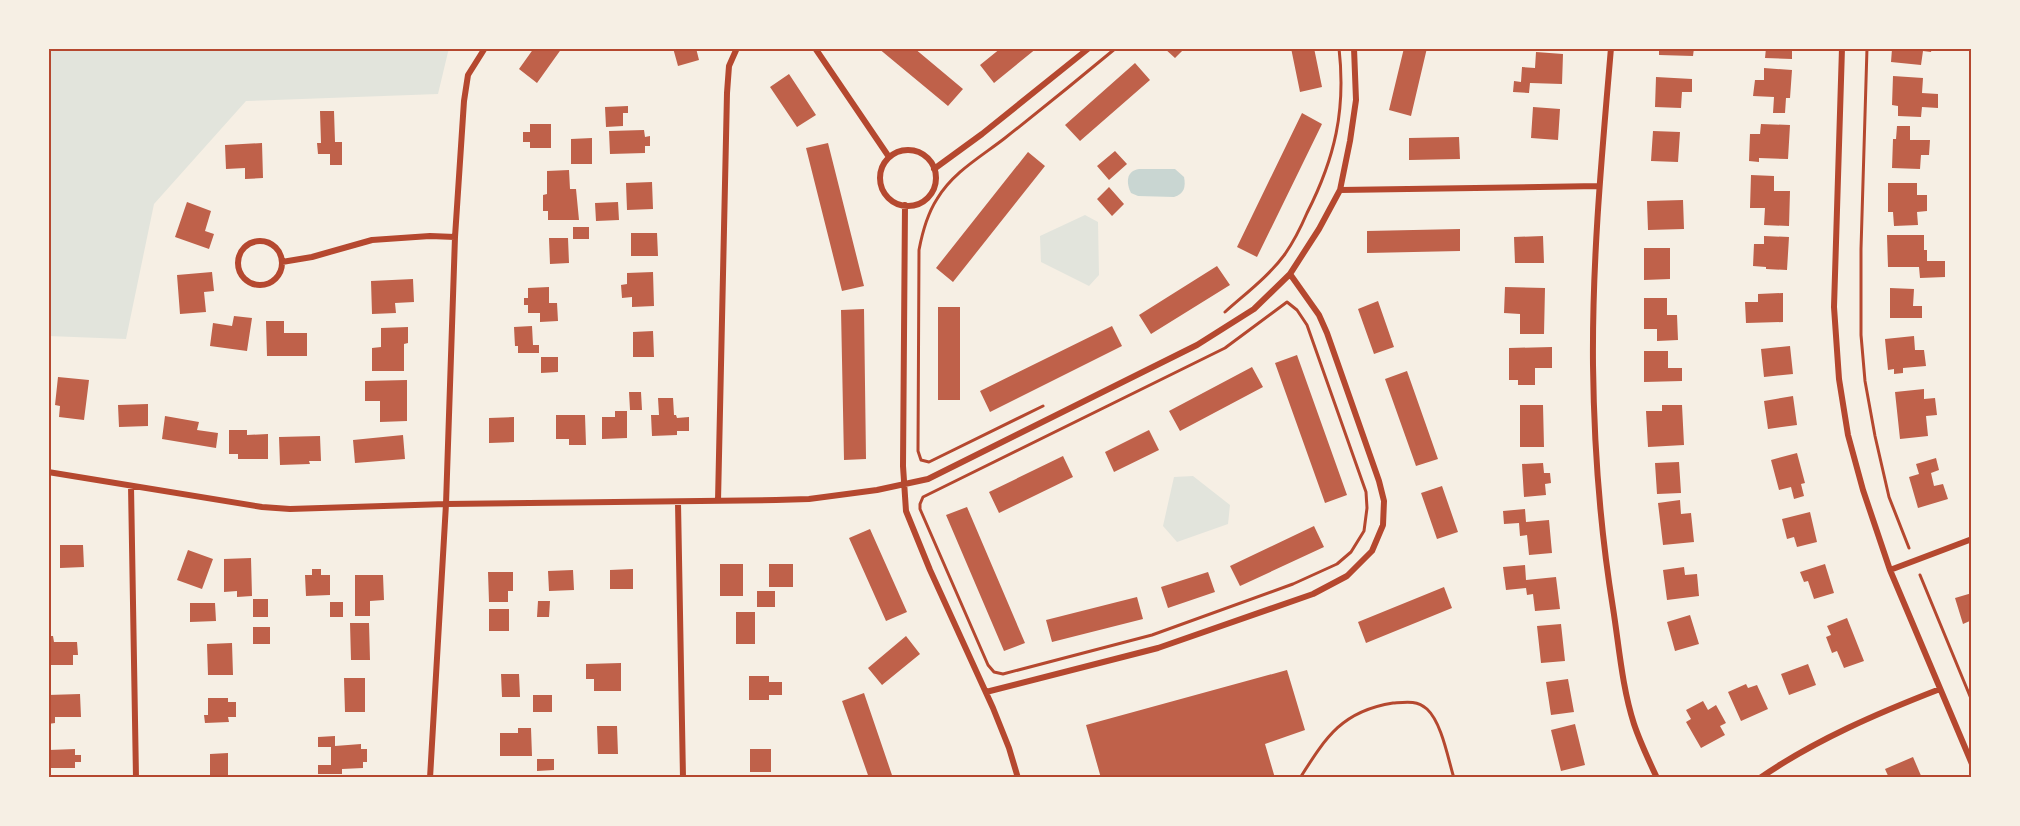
<svg xmlns="http://www.w3.org/2000/svg" width="2020" height="826" viewBox="0 0 2020 826" font-family="Signika,sans-serif">
	<style>
		.green { fill: #e2e4dc }
		.water { fill: #c9d6d2 }
		.building { fill: #bf614a }
		.lines { fill: none; stroke-linecap: round; stroke-linejoin: round }
		.path { stroke: #b5482f; stroke-width: 3 }
		.minor { stroke: #b5482f; stroke-width: 6 }
		.neatline { fill: none; stroke: #b5482f; stroke-width: 2 }
	</style>
	<rect width="100%" height="100%" fill="#f6efe4"/>
	<!-- green -->
	<path class="green" d="M48,48H450L448,52L438,94L246,101L154,204L126,339L48,336Z
		M1085,215L1098,222L1099,275L1089,286L1041,262L1040,236Z
		M1193,476L1230,505L1228,524L1177,542L1163,526L1174,477Z"/>
	<!-- water -->
	<path class="water" d="M1139,169H1175L1184,177C1186,187 1184,194 1174,197L1138,196L1131,193C1126,183 1126,171 1139,169Z"/>
	<!-- building -->
	<path class="building" d="M534,48H562L537,83L519,69Z
		M673,48H696L699,60L678,66Z
		M878,48H914L963,89L948,106Z
		M1001,48H1037L994,83L980,65Z
		M1164,48H1185L1175,58Z
		M1291,48H1314L1322,87L1300,92Z
		M1404,48H1427L1411,116L1389,110Z
		M1659,48H1694L1693,56L1659,55Z
		M1766,48H1792V59L1765,58Z
		M1897,48H1932L1931,52L1923,51L1921,65L1891,62L1892,49Z
		M1536,52L1563,54L1562,84L1530,83L1529,93L1513,92L1514,81L1521,82L1522,67L1535,68Z
		M1135,63L1150,80L1080,141L1065,125Z
		M1764,68L1792,70L1790,98H1786L1785,113H1773L1774,97L1753,96L1755,80H1764Z
		M789,74L816,115L797,127L770,87Z
		M1893,76L1923,78L1922,93L1938,94V108L1922,107L1921,117L1898,116V106L1892,105Z
		M1656,77L1692,79V92H1682L1681,108L1655,107Z
		M628,106V113H623V126L606,127L605,107Z
		M1533,107L1560,109L1558,140L1531,138Z
		M320,111H334L335,142H342V165H330V154H318L317,143H321Z
		M1302,113L1322,124L1257,257L1237,247Z
		M530,124H551V148H530V142H523V132H530Z
		M1761,124L1790,125L1788,159L1759,158V162L1749,161L1750,134H1760Z
		M1897,126H1910V140H1930L1929,155H1921L1920,169L1892,168L1893,139H1896Z
		M644,130L645,137L650,136V146H645V153L610,154L609,131Z
		M1653,131L1680,132L1678,162L1651,161Z
		M1459,137L1460,159L1409,160V138Z
		M592,138V164H571V139Z
		M262,143L263,178L245,179V168L226,169L225,145Z
		M828,143L864,286L842,291L806,148Z
		M1115,151L1127,164L1109,180L1097,166Z
		M1028,152L1045,166L953,282L936,268Z
		M569,170L570,189H576L579,220H548V211H543V195L547,194V171Z
		M1751,175L1774,176V191H1790L1789,226L1764,225L1765,208H1750Z
		M652,182L653,209L627,210L626,183Z
		M1888,183H1917V195H1927V211L1917,212L1918,225L1894,226L1893,212H1888Z
		M1109,187L1124,204L1112,216L1097,199Z
		M1683,200L1684,229L1648,230L1647,201Z
		M187,202L211,211L205,231L214,234L209,249L175,237Z
		M618,202L619,220L596,221L595,203Z
		M573,227H589V239H573Z
		M1460,229V251L1367,253V231Z
		M631,233H657L658,256H631Z
		M1887,235H1924V250H1927V261H1945V277L1920,278L1919,267H1888Z
		M1543,236L1544,263H1515L1514,237Z
		M1764,236L1789,237L1787,270L1766,269V267L1753,266L1754,244H1764Z
		M549,238H568L569,263L550,264Z
		M1644,248H1670V279L1644,280Z
		M1217,266L1230,285L1151,334L1139,315Z
		M212,272L214,291L204,292L206,312L180,314L177,275Z
		M653,272L654,306L632,307V297L622,298L621,285L627,284V273Z
		M413,279L414,302L395,303L396,313L372,314L371,281Z
		M549,287V303H557L558,321L540,322V313H528V305H524V298H528V288Z
		M1505,287L1545,288L1544,334H1520V314L1504,313Z
		M1890,288L1914,289L1913,306H1922V318H1890Z
		M1783,293V322L1746,323L1745,302H1758V294Z
		M1644,298H1667V315H1677L1678,340L1657,341V329H1644Z
		M1378,301L1394,347L1374,354L1358,309Z
		M938,307H960V400H938Z
		M864,309L866,459L844,460L841,310Z
		M234,316L252,318L247,351L210,346L213,323L232,326Z
		M266,321H284V333H307V356H267Z
		M532,326L533,345H539V353H518V346H515L514,327Z
		M1112,326L1122,346L990,412L980,391Z
		M408,327V343L404,344V371H372V348L381,347V328Z
		M653,331L654,357H633V332Z
		M1914,336L1915,350H1924L1926,366L1903,368V373L1894,374V369L1888,370L1885,339Z
		M1790,346L1793,374L1764,377L1761,349Z
		M1552,347V368H1535V385H1518V380H1509V348Z
		M1644,351H1668V368H1682V381L1644,382Z
		M1297,355L1347,495L1325,503L1275,363Z
		M541,357H558V372L541,373Z
		M1252,367L1263,387L1180,431L1169,411Z
		M1407,371L1438,459L1416,466L1385,379Z
		M58,377L89,380L84,420L59,417L60,406L55,405Z
		M407,380V421L380,422V401H365V381Z
		M1924,389V399L1935,398L1937,415L1926,416L1928,436L1900,439L1895,392Z
		M629,392H641L642,410H630Z
		M1793,396L1797,425L1768,429L1764,401Z
		M658,398H673L674,415H676L677,418L689,417V431H677V435L652,436L651,415H659Z
		M148,404V426L119,427L118,405Z
		M1520,405H1543L1544,447H1520Z
		M1662,405H1682L1684,445L1648,447L1646,411H1662Z
		M615,411H627V438L602,439V417H615Z
		M556,415H585L586,445H569V439H556Z
		M165,416L199,422L197,430L218,433L216,448L162,439Z
		M514,417V442L489,443V418Z
		M229,430H247V435L268,434V459H238V454H229Z
		M1149,430L1159,450L1114,472L1105,452Z
		M403,435L405,459L355,463L353,440Z
		M320,436L321,461H309L310,464L280,465L279,437Z
		M1797,453L1805,483L1801,484L1804,496L1794,499L1791,487L1779,490L1771,460Z
		M1063,456L1073,477L999,513L989,492Z
		M1936,458L1939,470L1931,473L1934,486L1943,484L1948,499L1918,508L1909,477L1919,474L1916,464Z
		M1679,462L1681,493L1657,494L1655,463Z
		M1543,463L1544,473H1550L1551,483L1545,484L1546,495L1524,497L1522,464Z
		M1442,486L1458,532L1437,539L1421,493Z
		M1680,500L1681,514L1691,513L1694,542L1663,545L1658,503Z
		M967,507L1025,643L1004,651L946,515Z
		M1525,509L1526,522L1549,520L1552,553L1529,555L1527,535L1520,536L1519,523L1504,524L1503,511Z
		M1810,512L1817,542L1797,547L1794,537L1787,539L1782,519Z
		M1314,526L1324,547L1240,586L1230,566Z
		M870,529L907,612L886,621L849,538Z
		M60,545H83L84,567L60,568Z
		M188,550L213,559L202,589L177,580Z
		M251,558L252,596L237,597V591L224,592V559Z
		M720,564H743V596H720Z
		M769,564H793V587H769Z
		M1825,564L1834,593L1814,599L1808,581L1804,582L1800,572Z
		M1525,565L1526,580L1556,577L1560,609L1535,611L1533,594L1527,595L1526,588L1506,590L1503,567Z
		M1684,567L1685,575L1697,574L1699,596L1667,600L1663,570Z
		M312,569H321V575H330V595L306,596L305,575H312Z
		M633,569V589H610V570Z
		M573,570L574,590L549,591L548,571Z
		M488,572H513V591H508V602H489Z
		M1208,572L1215,592L1168,608L1161,587Z
		M355,575H383L384,600L370,601V616H355Z
		M1444,587L1452,608L1366,643L1358,622Z
		M757,591H775V607H757Z
		M1972,593V620L1963,624L1955,598Z
		M1137,597L1143,619L1052,642L1046,620Z
		M253,599H268V617H253Z
		M538,601H550L549,617H537Z
		M330,602H343V617H330Z
		M190,603H215L216,621L190,622Z
		M489,609H509V631H489Z
		M736,612H755V644H736Z
		M1690,615L1699,644L1675,651L1667,622Z
		M1847,618L1864,661L1844,668L1837,651L1832,653L1826,637L1831,635L1827,626Z
		M350,623H369L370,660H351Z
		M1561,624L1565,661L1541,663L1537,626Z
		M253,627H270V644H253Z
		M48,636H53L54,642H77L78,655H73V665H48Z
		M906,636L920,654L882,685L868,668Z
		M232,643L233,675H208L207,644Z
		M621,663V691H594V679H586V664Z
		M1808,664L1816,685L1789,695L1781,674Z
		M1287,670L1305,730L1265,744L1275,778H1101L1086,725Z
		M501,674H519L520,697H502Z
		M749,676H769V682H782V695H769V700H749Z
		M344,678H365V712H345Z
		M1568,679L1574,712L1551,715L1546,682Z
		M1746,684L1748,688L1757,685L1768,709L1741,721L1728,692Z
		M864,693L893,778H869L842,701Z
		M80,694L81,717H55V723L48,724V695Z
		M533,695H552V712H533Z
		M208,698H228V702H236V717H228L229,722L205,723L204,715H208Z
		M1703,701L1708,710L1716,705L1726,723L1720,726L1725,735L1701,748L1686,722L1691,719L1686,710Z
		M1575,724L1585,765L1561,771L1551,730Z
		M597,726H617L618,754H598Z
		M518,728H531L532,756H500V733H518Z
		M335,736V746L361,744V749H367V762H363V768L342,769V774H318V765H331V747H318V737Z
		M75,749V755H81V762H75V768H50L49,750Z
		M750,749H771V772H750Z
		M228,753V776L210,777V754Z
		M1913,757L1922,778H1889L1885,769Z
		M537,759H554V770L537,771Z"/>
	<g class="lines">
		<!-- path -->
		<path class="path" d="M1867,48L1861,249V335L1865,381L1875,436L1889,497L1909,548
			M1287,302L1297,310L1307,325L1366,492L1367,508L1364,531L1351,552L1337,564L1293,584L1152,635L1003,674L994,672L988,665L920,509V504L923,497L1225,348Z
			M1225,312C1245,294 1269,276 1285,254C1294,241 1301,227 1307,213C1335,158 1346,110 1339,48
			M1043,406L929,462L921,460L918,451L919,250C922,234 928,213 937,199C953,172 982,156 1005,138C1043,108 1080,78 1116,48
			M1920,575L1972,701
			M1300,778C1326,737 1342,711 1393,703C1406,702 1417,700 1427,709C1442,723 1448,759 1454,778"/>
		<!-- minor -->
		<path class="minor" d="M815,48L889,157
			M1611,48C1602,153 1592,259 1593,365C1594,446 1600,528 1613,608C1619,646 1622,687 1634,724C1640,742 1649,761 1657,778
			M1842,48L1834,307L1839,379L1848,435L1863,490L1890,570L1972,764
			M880 178a28 28 0 1 1 56 0a28 28 0 1 1-56 0Z
			M934,169L982,134L1089,48
			M1340,190L1599,186
			M905,205L903,466L906,511L930,570L993,708L1009,748L1018,778
			M238 263a22 22 0 1 1 44 0a22 22 0 1 1-44 0Z
			M282,262L312,257L372,240L430,236L455,237
			M48,472L262,507L290,509L446,504L776,500L809,499L877,490L928,479L1197,345L1254,309L1290,274L1319,229L1340,190L1350,141L1356,100L1354,48
			M131,486L136,778
			M718,501L727,93L729,66L737,48
			M678,503L683,778
			M1890,570L1972,539
			M986,692L1158,648L1313,594L1347,576L1372,551L1383,525L1384,501L1379,481L1327,333L1319,315L1290,274
			M430,778L446,504L455,237L464,101L468,75L485,48
			M1760,778C1815,740 1878,713 1940,689"/>
	</g>
	<!-- border -->
	<rect width="2020" height="826" fill="none" stroke="#f6efe4" stroke-width="99"/>
	<rect x="50" y="50" width="1920" height="726" class="neatline"/>
</svg>
